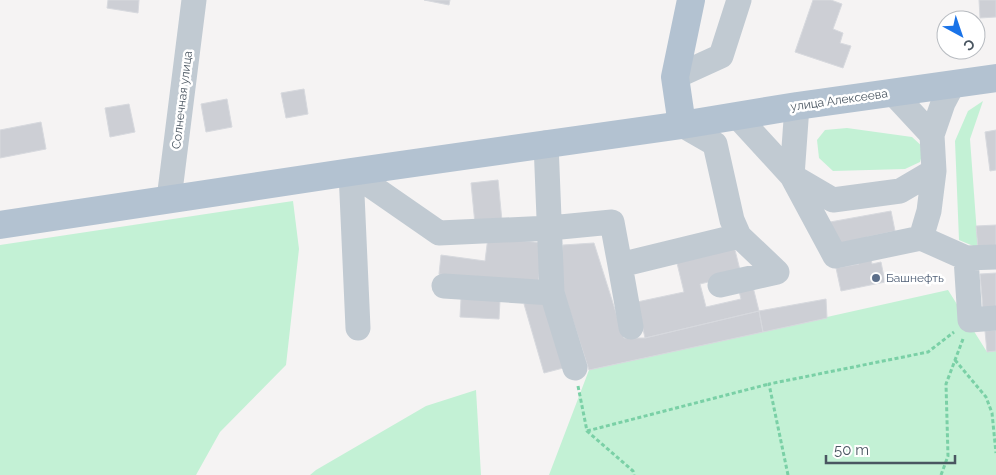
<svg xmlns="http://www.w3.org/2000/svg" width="996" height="475" viewBox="0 0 996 475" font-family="Raleway,sans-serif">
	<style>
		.green { fill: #c3f1d5 }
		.building { fill: #cdcfd5; stroke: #d7d9de }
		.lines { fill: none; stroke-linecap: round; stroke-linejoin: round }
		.path { stroke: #7ad0a6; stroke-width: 3; stroke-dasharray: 4 2.5; stroke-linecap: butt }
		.minor { stroke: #c1cad2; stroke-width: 25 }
		.major { stroke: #b3c2d1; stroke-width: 28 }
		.service-dot { fill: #5c6f8a; stroke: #fff; stroke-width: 2 }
		.labels { text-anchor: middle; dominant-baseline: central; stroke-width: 5; stroke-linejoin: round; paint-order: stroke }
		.street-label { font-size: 12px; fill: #4a5661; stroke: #fff }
		.service-label { font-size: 12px; fill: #4e5e75; stroke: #fff; text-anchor: start }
	</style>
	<rect width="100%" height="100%" fill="#f5f3f3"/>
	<!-- green -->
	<path class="green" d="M983,101L970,139L978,248L959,240L955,141L968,111Z
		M847,128L912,137L924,148L920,162L905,169L833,171L819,158L817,140L825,130Z
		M293,201L299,249L286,365L220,432L196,475H0V245Z
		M948,290L987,352L996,351V475H549L589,370Z
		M476,390L481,475H310L316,470L426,406Z"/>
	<!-- building -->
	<path class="building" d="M108,0H139L138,13L107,8Z
		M424,0H450L449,5Z
		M813,0H831L842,4L833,29L843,33L840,43L851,46L843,68L795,52Z
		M979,0H996V17L980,18Z
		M304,89L308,114L286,118L281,93Z
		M227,99L232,127L206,132L201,104Z
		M129,104L135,132L110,137L105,108Z
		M41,122L46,149L0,158V130Z
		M996,130V170L990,171L985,132Z
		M498,180L502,221L475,224L471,183Z
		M891,211L895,231L867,237L872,264L881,262L885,282L841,291L836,268L859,264L854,242L835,245L830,222Z
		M996,225V246L978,248L976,226Z
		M488,237L543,243L538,286L439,274L441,255L485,261Z
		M594,243L624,338H645L759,311L763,332L589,370L558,275L563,245Z
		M734,246L741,274L700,284L706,307L741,299L738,287L752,283L759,311L645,338L637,302L684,292L676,259Z
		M996,273V308L983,309L980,274Z
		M546,297L567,367L544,373L524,304Z
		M461,299L500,300L499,319L460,317Z
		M826,299L827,318L763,332L759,311Z
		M996,330V351L987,352L985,331Z"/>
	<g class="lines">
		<!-- path -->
		<path class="path" d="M955,360L986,397L992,413L996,453
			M578,386L587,431L633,471L634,475
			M587,431L769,384
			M788,475L769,384L928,352L954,332
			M941,475L948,456L946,384L963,339"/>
		<!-- minor -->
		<path class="minor" d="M675,77L721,56L739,0
			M893,93L932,135
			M797,106L792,176L833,200L900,191L934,171
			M737,116L792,176L835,256L921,238L929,211L934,171L932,135L943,103L953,84
			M682,125L715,144L732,220L739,236L777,272L720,285
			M546,143L552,293L575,368
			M351,172L439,233L550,228L612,222L620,265L631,327
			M351,172L358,328
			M169,199L194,0
			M921,238L966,258L996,257
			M966,258L970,320L996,318
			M620,265L739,236
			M444,286L552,293"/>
		<!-- major -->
		<path class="major" d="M682,125L675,77L691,0
			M0,225L351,172L682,125L797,106L996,78"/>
	</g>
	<!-- markers -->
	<circle class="service-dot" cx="876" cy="278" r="5"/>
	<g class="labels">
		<!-- street labels -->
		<g class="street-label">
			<text transform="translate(182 100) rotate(-83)">Солнечная улица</text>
			<text transform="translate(839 100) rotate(-8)">улица Алексеева</text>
		</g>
		<!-- service labels -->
		<g class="service-label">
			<text x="886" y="278">Башнефть</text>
		</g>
	</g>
	<!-- north arrow -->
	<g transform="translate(961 35) rotate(140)"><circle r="24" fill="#ffffff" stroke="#b7bbc0"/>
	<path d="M0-4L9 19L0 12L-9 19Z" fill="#1a73e8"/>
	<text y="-8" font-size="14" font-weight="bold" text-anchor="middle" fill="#4a5661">С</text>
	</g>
	<!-- scale -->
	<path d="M826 455v8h129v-8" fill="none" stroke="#4a5661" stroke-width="2.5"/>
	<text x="834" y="455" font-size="15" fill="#4a5661" stroke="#ffffff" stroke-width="4" paint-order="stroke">50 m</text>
</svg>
